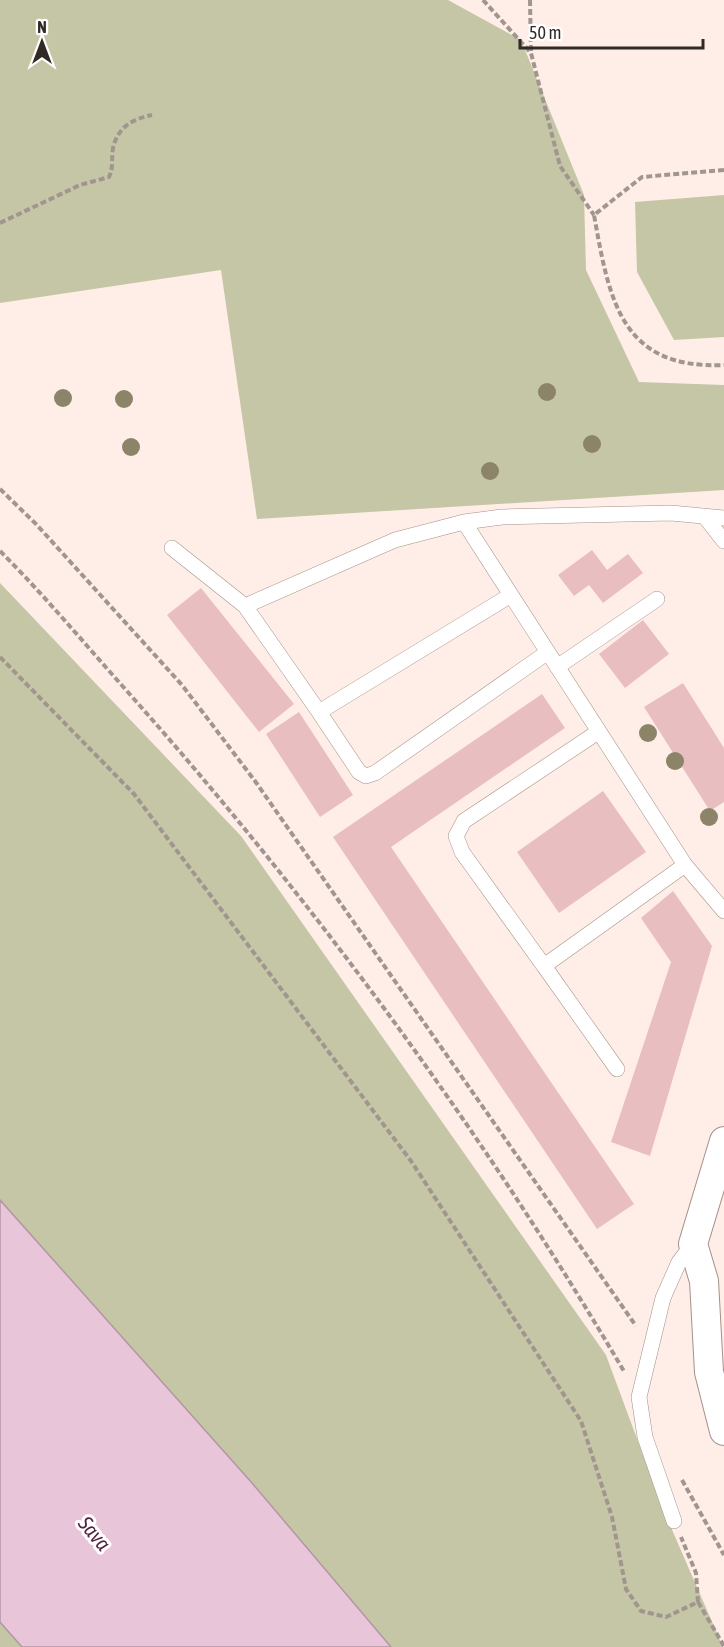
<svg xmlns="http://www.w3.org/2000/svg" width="724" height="1647" viewBox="0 0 724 1647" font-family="'Asap Condensed',sans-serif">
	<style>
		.green { fill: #c5c6a5 }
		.water { fill: #e9c5da; stroke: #b296a4; stroke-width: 1.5 }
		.building { fill: #e9bec1 }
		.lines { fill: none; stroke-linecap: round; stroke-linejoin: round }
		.service-casing { stroke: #a49189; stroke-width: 16 }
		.minor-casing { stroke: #a49189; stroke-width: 30 }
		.path { stroke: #a1958f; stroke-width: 4; stroke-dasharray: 6 3; stroke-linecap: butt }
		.service { stroke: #fff; stroke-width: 15 }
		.minor { stroke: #fff; stroke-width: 28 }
		.tree { fill: #8c8468 }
		.labels { text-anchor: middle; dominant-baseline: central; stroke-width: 6; stroke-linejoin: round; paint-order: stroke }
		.water-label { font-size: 21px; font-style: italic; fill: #532543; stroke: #fff }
	</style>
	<rect width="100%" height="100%" fill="#feeee7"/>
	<!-- green -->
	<path class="green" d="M0,0H448L521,40L584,195L586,270L639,382L724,385V490L257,519L221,270L0,303Z
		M724,195V337L674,340L637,272L635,202Z
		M0,583L241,836L606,1355L663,1509L723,1647H391L252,1483L0,1200Z
		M0,1622L22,1647H0Z"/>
	<!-- water -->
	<path class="water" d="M0,1200L252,1483L391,1647H22L0,1622Z"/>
	<!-- building -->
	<path class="building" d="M592,550L607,570L628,554L643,573L603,603L589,585L574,596L558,575Z
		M201,588L294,704L259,732L167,615Z
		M643,620L669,654L625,688L599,654Z
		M683,683L724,748V802L710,811L644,707Z
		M542,694L565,728L391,847L634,1204L597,1229L333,837Z
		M299,712L353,795L320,817L266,734Z
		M603,791L646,852L559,913L517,852Z
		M673,891L712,946L650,1156L611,1142L671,962L641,918Z"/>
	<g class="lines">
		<!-- service casing -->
		<g class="service-casing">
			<path id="service" d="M705,517L724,541
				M464,522L685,865L724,911
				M172,548L245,606
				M511,595L319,712L245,606L395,540L464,522L502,517L671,513L724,518
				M557,667L657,599
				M319,712L359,772L366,776L375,773L548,652
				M598,732L464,821L456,836L462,852L544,966L685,865
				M544,966L617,1069
				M674,1521L645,1437L639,1397L663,1298L679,1262L693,1244"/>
		</g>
		<!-- minor casing -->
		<g class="minor-casing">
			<path id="minor" d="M724,1141L693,1244L704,1281L709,1372L724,1431"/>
		</g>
		<!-- path -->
		<path class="path" d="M483,0L531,53L560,166L594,215
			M530,0L531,53
			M724,170L642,177L594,215C609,298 620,370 724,365
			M0,223L80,185L109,177C114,166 111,159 113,148C118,127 132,119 152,115
			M0,489L36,524L182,685L255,781L636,1326
			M0,551C44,595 84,643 126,690C313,900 482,1130 625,1373
			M0,657L134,794L411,1161L581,1421L612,1517L626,1589L641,1611L666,1617L698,1602L696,1573L681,1537
			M682,1480L724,1555
			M698,1602L724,1646"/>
		<!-- service -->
		<use href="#service" class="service"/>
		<!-- minor -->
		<use href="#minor" class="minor"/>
	</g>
	<!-- trees -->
	<g class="tree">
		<circle cx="547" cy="392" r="9"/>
		<circle cx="63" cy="398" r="9"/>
		<circle cx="124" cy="399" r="9"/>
		<circle cx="592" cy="444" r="9"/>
		<circle cx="131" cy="447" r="9"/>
		<circle cx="490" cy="471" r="9"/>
		<circle cx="648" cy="733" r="9"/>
		<circle cx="675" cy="761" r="9"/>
		<circle cx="709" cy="817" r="9"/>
	</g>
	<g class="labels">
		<!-- water labels -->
		<g class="water-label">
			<text transform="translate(95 1533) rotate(50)">Sava</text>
		</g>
	</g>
	<!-- north arrow -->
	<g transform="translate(42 42)" stroke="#ffffff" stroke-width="4.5" paint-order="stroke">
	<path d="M0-4.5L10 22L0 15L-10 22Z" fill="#302925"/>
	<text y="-9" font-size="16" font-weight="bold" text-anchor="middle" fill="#302925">N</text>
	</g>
	<!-- scale -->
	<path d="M520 39v9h183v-9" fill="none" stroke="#302925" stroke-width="3"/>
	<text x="529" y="39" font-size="18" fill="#302925" stroke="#ffffff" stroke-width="4.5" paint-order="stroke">50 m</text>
</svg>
